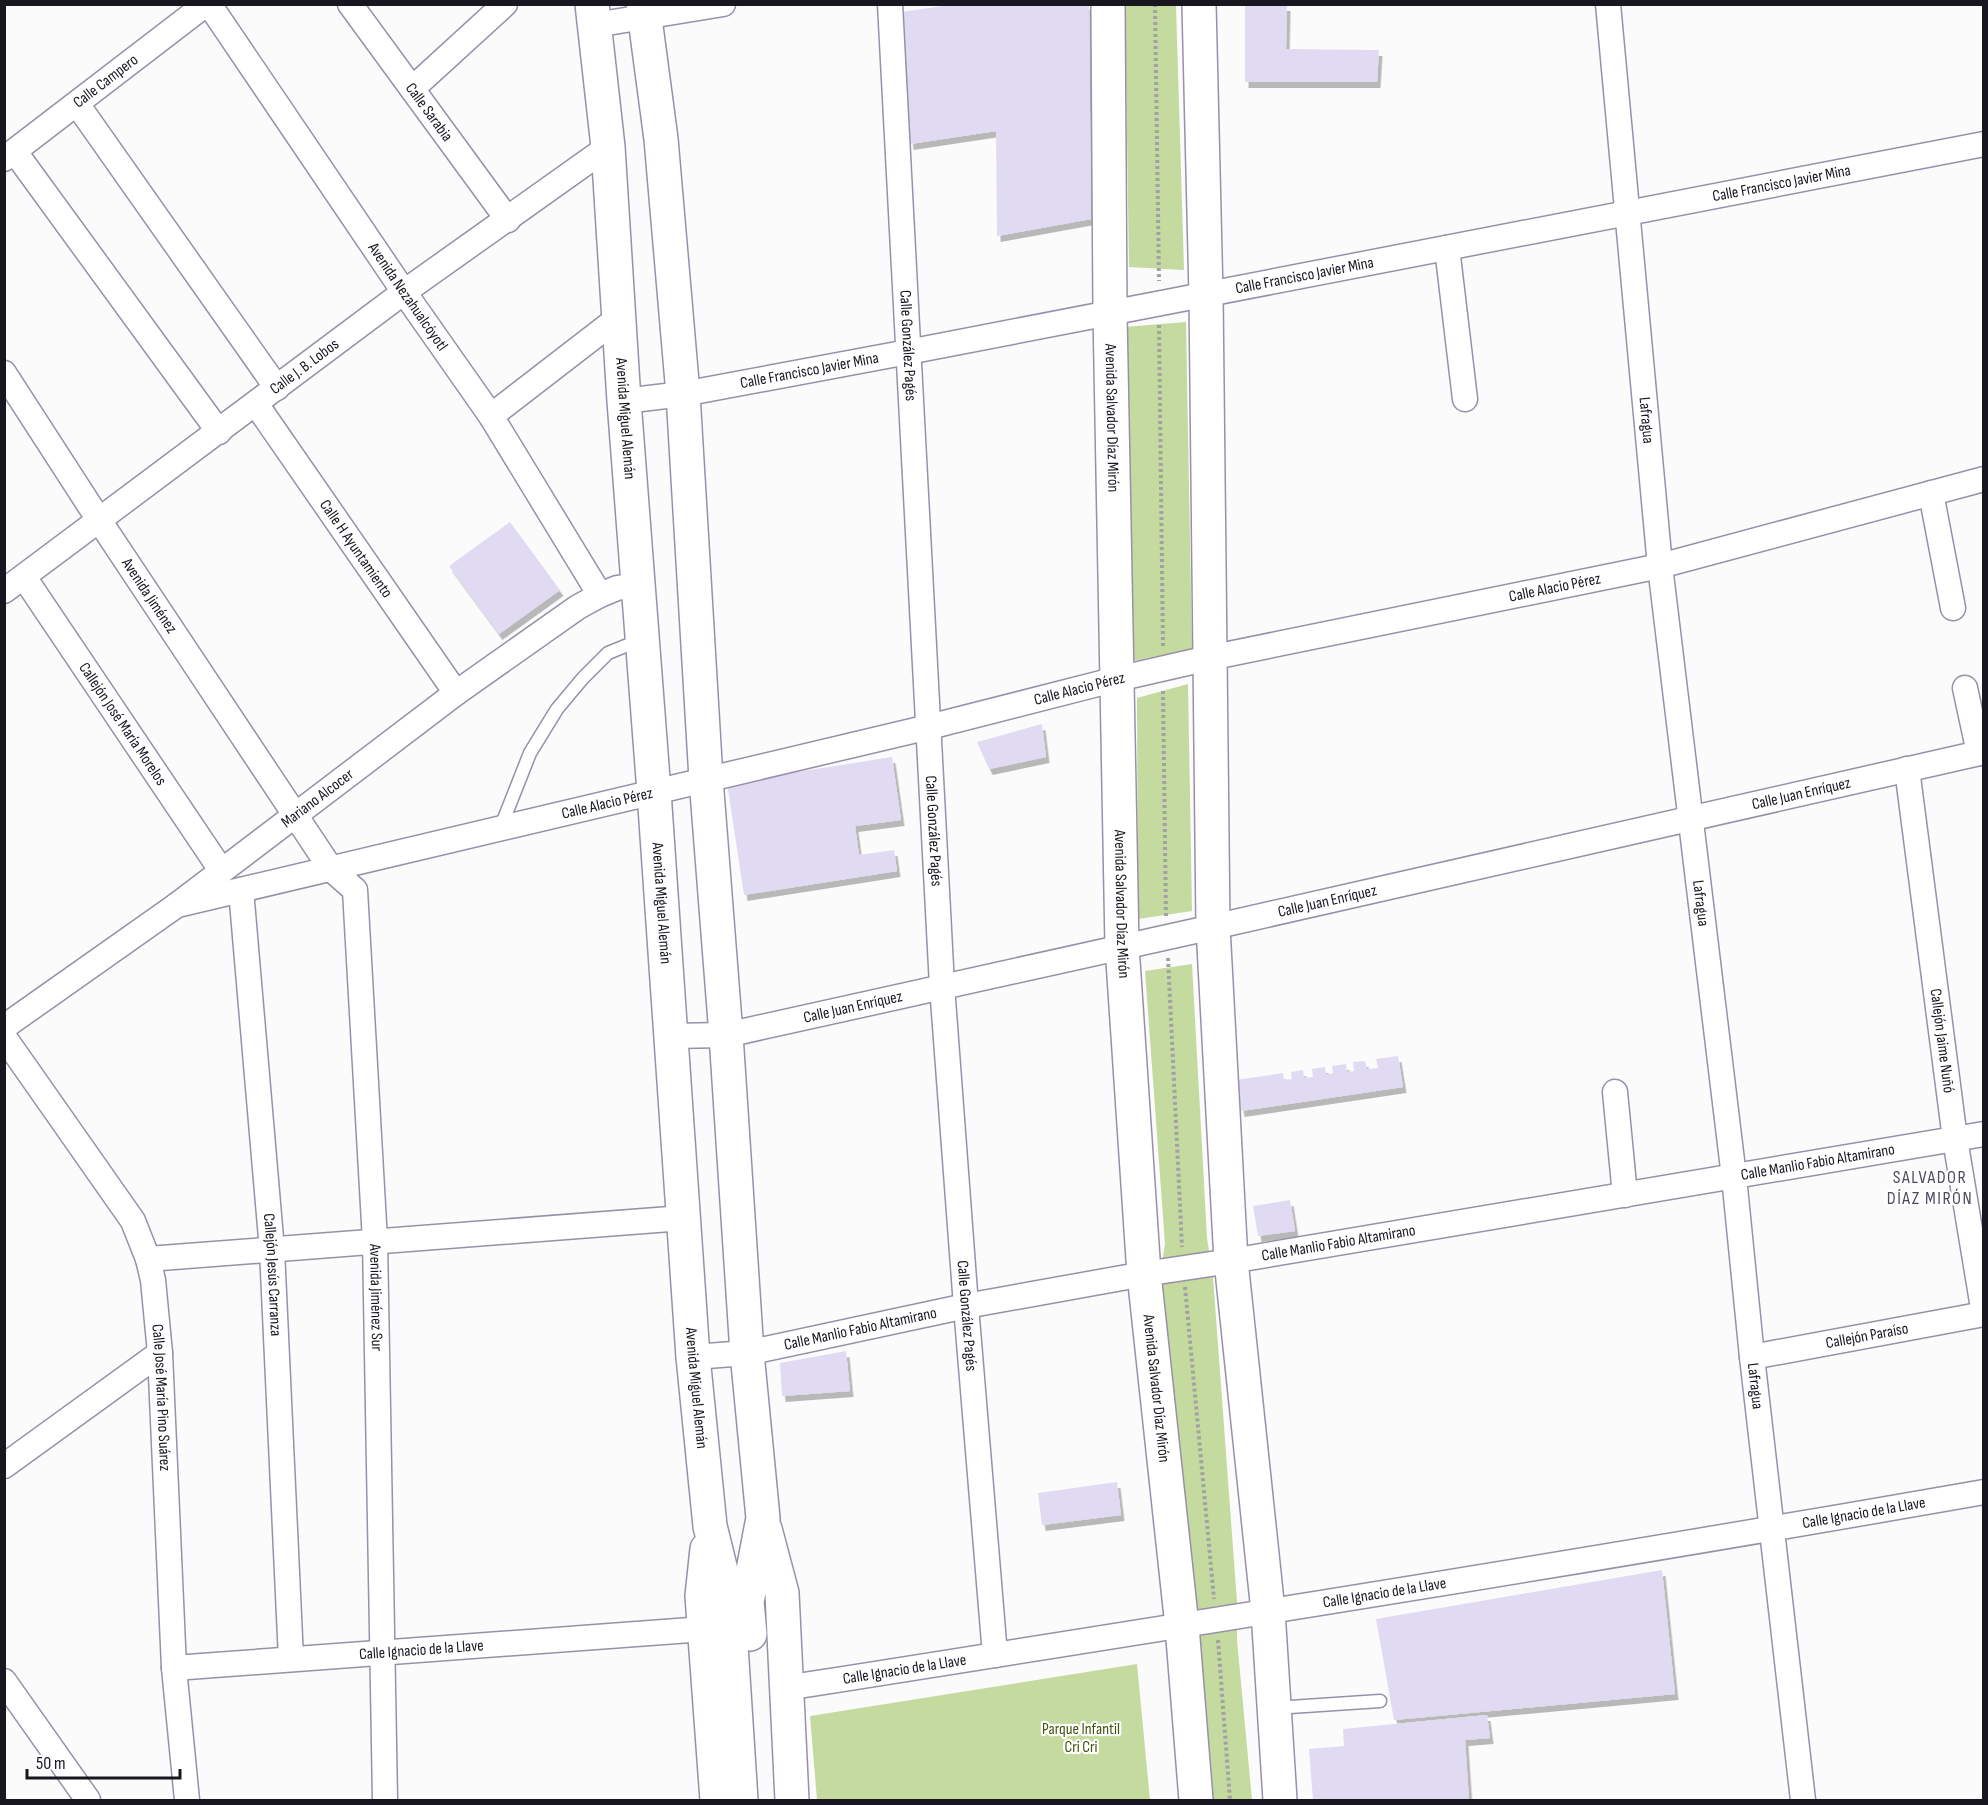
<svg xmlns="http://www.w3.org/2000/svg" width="1988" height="1805" viewBox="0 0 1988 1805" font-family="'Sofia Sans Condensed',sans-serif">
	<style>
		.green { fill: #c4da9e }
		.building { fill: #e1daf3; filter: url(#shadow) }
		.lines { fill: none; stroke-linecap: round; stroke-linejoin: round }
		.service-casing { stroke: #9890a8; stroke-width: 15 }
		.minor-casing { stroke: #9890a8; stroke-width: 27 }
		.secondary-casing { stroke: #9890a8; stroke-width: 36 }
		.primary-casing { stroke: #9890a8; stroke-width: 36 }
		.path { stroke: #a2a1a5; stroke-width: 4; stroke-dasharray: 3 3; stroke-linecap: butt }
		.service { stroke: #fff; stroke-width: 12 }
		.minor { stroke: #fff; stroke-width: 24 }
		.secondary { stroke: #fff; stroke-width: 33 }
		.primary { stroke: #fff; stroke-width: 33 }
		.labels { text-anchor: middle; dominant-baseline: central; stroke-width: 4.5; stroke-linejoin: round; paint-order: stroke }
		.street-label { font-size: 16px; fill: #18161f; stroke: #fff }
		.park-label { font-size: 16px; fill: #3e5208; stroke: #fff }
		.neighbourhood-label { font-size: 18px; letter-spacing: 1.5px; fill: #50495e; stroke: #fff }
	</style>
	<defs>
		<filter id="shadow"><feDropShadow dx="3.5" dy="6" stdDeviation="0" flood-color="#0004"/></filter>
	</defs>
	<rect width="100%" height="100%" fill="#fbfbfb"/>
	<!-- green -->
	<path class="green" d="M1125,5H1176L1184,270L1129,267Z
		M1186,322L1192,649L1133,661L1124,327Z
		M1188,684L1192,911L1138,919L1137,698Z
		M1192,964L1207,1238L1213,1277L1237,1602V1640L1252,1800H1213L1198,1644L1158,1287L1165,1244L1145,971Z
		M1137,1664L1150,1800H817L810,1716Z"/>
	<!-- building -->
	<path class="building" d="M957,4H1089L1091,219L997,236L996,131L910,144L901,12Z
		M1245,5H1287L1286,49L1379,50L1377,82H1245Z
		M510,522L560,590L499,634L449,566Z
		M1042,724L1046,757L989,769L977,742Z
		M892,757L901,820L855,826L859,855L894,850L897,871L744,895L727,783Z
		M1398,1056L1403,1087L1241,1111L1236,1080L1283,1073L1284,1080L1292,1079L1291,1072L1303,1070L1304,1078L1313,1077L1312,1069L1325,1067L1326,1075L1333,1073L1332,1066L1346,1064L1347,1072L1354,1071L1353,1062L1365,1061L1367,1069L1378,1068L1376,1059Z
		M1290,1200L1295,1231L1258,1236L1253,1206Z
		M846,1351L850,1391L782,1396L780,1363Z
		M1117,1482L1121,1515L1042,1525L1038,1493Z
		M1662,1570L1675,1694L1394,1720L1376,1619Z
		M1487,1715L1490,1738L1465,1740L1469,1800H1313L1309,1749L1344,1746L1343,1729Z"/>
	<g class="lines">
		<!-- service casing -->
		<g class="service-casing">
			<path id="service" d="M500,829L530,753L557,709L583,678L608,653L640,640
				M1275,1708L1380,1701"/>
		</g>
		<!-- minor casing -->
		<g class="minor-casing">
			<g id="minor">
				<path id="s1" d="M209,4L404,292L491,416L600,595"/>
				<path id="s2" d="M350,4L508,220"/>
				<path id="s3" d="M890,4L942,986L966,1306L995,1655"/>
				<path id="s4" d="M1608,4L1660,566L1734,1177L1752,1357L1803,1800"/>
				<path d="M595,25L723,4"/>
				<path d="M412,89L505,4"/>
				<path d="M77,104L277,388"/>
				<path d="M15,152L219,432"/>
				<path id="s5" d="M4,159L206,4"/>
				<path d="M1447,248L1465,399"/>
				<path id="s6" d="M4,373L99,520L331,869L355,890L375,1241L385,1800"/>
				<path id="s7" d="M624,401L683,394L908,352L1984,144"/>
				<path id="s8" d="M256,404L456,693"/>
				<path d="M491,416L618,318"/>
				<path d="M1931,493L1953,608"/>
				<path id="s9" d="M24,577L221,870"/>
				<path id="s10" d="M4,591L404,292L608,147"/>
				<path d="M1965,688L1979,753"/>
				<path id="s11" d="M1907,769L1955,1139L1984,1314"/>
				<path id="s12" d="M241,890L272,1250L291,1659"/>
				<path id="s13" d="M177,905L929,727L1117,679L1209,658L1660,566L1984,479"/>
				<path id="s14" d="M4,1027L177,905L456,693L578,607L600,595L617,588L637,585"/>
				<path id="s15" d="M670,1036L726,1035L1213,927L1984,752"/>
				<path id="s16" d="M4,1037L133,1221L148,1259L153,1280L160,1353L174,1668L187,1800"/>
				<path d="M1615,1092L1625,1195"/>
				<path d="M148,1259L683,1218"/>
				<path id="s17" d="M693,1357L747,1353L966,1306L1144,1274L1231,1261L1984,1134"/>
				<path id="s18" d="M1752,1357L1984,1314"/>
				<path d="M4,1466L160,1353"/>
				<path id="s19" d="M174,1668L704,1629"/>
				<path d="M4,1681L88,1800"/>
				<path id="s20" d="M786,1688C1185,1625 1585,1562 1984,1492"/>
			</g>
		</g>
		<!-- secondary casing -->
		<g class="secondary-casing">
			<g id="secondary">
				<path id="s21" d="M1108,4L1110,313L1122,946L1144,1274L1182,1626L1196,1800"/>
				<path d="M1199,4L1206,295L1213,927L1231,1261L1268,1611L1280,1800"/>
			</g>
		</g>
		<!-- primary casing -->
		<g class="primary-casing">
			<g id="primary">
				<path id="s22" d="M592,4L608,147L624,401L654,792L693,1357L710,1526L728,1599L741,1800"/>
				<path d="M643,4L661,139L683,394L706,779L726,1035L747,1353L763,1518L747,1602L750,1634"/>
				<path d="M765,1529L782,1593L792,1800"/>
				<path d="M707,1549L702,1596L717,1800"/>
			</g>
		</g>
		<!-- path -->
		<path class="path" d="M1155,4L1159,281
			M1159,325L1163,647
			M1163,691L1166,917
			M1168,958L1182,1247
			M1185,1287L1214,1599
			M1218,1640L1230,1800"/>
		<!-- service -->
		<use href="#service" class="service"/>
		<!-- minor -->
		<use href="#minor" class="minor"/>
		<!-- secondary -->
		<use href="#secondary" class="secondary"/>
		<!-- primary -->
		<use href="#primary" class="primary"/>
	</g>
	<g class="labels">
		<!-- street labels -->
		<g class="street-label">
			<text stroke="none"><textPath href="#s5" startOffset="128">Calle Campero</textPath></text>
			<text stroke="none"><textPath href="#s2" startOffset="134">Calle Sarabia</textPath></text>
			<text stroke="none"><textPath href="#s7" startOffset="1178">Calle Francisco Javier Mina</textPath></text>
			<text stroke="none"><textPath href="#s7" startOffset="692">Calle Francisco Javier Mina</textPath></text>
			<text stroke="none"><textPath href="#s1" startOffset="354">Avenida Nezahualcóyotl</textPath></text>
			<text stroke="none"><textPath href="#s3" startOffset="342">Calle González Pagés</textPath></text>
			<text stroke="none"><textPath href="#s10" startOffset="375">Calle J. B. Lobos</textPath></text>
			<text stroke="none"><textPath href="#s7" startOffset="188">Calle Francisco Javier Mina</textPath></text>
			<text stroke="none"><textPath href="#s21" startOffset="414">Avenida Salvador Díaz Mirón</textPath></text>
			<text stroke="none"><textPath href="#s22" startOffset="416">Avenida Miguel Alemán</textPath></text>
			<text stroke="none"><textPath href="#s4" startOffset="418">Lafragua</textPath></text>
			<text stroke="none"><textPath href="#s8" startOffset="176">Calle H Ayuntamiento</textPath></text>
			<text stroke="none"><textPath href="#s13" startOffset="1414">Calle Alacio Pérez</textPath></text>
			<text stroke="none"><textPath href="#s6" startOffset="266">Avenida Jiménez</textPath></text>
			<text stroke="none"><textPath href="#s13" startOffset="928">Calle Alacio Pérez</textPath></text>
			<text stroke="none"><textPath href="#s9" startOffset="177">Callejón José María Morelos</textPath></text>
			<text stroke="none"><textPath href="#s15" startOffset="1158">Calle Juan Enríquez</textPath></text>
			<text stroke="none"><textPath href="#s14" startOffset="388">Mariano Alcocer</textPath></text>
			<text stroke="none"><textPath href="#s13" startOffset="442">Calle Alacio Pérez</textPath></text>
			<text stroke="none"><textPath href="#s3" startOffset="828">Calle González Pagés</textPath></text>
			<text stroke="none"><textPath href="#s15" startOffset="672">Calle Juan Enríquez</textPath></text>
			<text stroke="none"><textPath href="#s22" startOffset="902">Avenida Miguel Alemán</textPath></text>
			<text stroke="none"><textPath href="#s4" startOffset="904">Lafragua</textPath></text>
			<text stroke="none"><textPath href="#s21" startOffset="900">Avenida Salvador Díaz Mirón</textPath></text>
			<text stroke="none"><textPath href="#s15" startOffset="186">Calle Juan Enríquez</textPath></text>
			<text stroke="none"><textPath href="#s11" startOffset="274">Callejón Jaime Nuñó</textPath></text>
			<text stroke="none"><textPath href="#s17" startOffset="1142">Calle Manlio Fabio Altamirano</textPath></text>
			<text stroke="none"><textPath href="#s17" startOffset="656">Calle Manlio Fabio Altamirano</textPath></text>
			<text stroke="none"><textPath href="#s12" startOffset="386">Callejón Jesús Carranza</textPath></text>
			<text stroke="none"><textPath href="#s6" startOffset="1034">Avenida Jiménez Sur</textPath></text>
			<text stroke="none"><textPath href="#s3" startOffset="1314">Calle González Pagés</textPath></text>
			<text stroke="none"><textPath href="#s17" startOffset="170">Calle Manlio Fabio Altamirano</textPath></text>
			<text stroke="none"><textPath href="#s18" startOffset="117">Callejón Paraíso</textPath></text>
			<text stroke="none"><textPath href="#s4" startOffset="1390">Lafragua</textPath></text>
			<text stroke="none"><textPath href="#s22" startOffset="1388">Avenida Miguel Alemán</textPath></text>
			<text stroke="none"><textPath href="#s21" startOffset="1386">Avenida Salvador Díaz Mirón</textPath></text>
			<text stroke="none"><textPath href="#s16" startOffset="405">Calle José María Pino Suárez</textPath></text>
			<text stroke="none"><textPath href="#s20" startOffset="1092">Calle Ignacio de la Llave</textPath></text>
			<text stroke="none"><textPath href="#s20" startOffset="606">Calle Ignacio de la Llave</textPath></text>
			<text stroke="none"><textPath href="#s19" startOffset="248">Calle Ignacio de la Llave</textPath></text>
			<text stroke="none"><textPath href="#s20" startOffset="120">Calle Ignacio de la Llave</textPath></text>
		</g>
		<!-- park labels -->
		<g class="park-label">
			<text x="1081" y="1729">Parque Infantil<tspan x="1081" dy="18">Cri Cri</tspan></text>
		</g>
		<!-- neighbourhood labels -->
		<g class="neighbourhood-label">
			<text x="1930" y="1177">SALVADOR<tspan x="1930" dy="21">DÍAZ MIRÓN</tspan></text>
		</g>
	</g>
	<!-- border -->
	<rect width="1988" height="1805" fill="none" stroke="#18161f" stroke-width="12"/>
	<!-- scale -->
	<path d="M27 1769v9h153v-9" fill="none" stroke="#18161f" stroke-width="3"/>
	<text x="36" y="1769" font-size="18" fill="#18161f" stroke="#ffffff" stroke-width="4.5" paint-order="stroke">50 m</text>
</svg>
